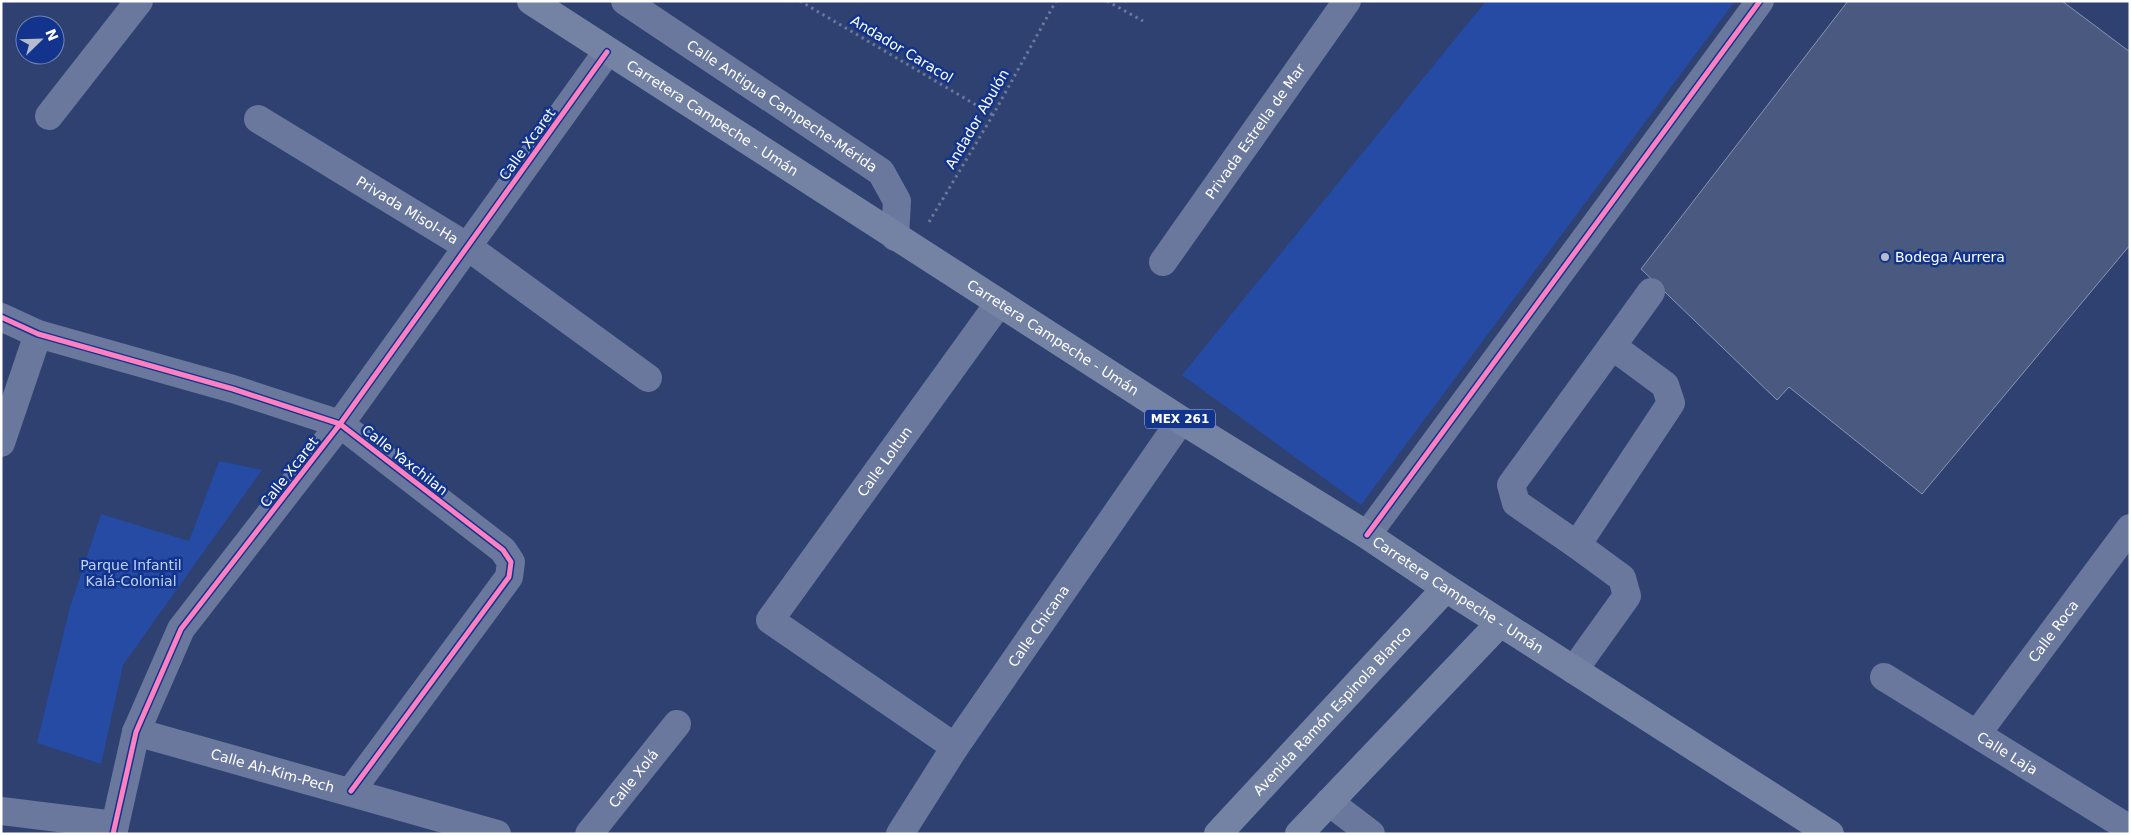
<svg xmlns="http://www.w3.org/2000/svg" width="2131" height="835" viewBox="0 0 2131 835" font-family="'DejaVu Sans',sans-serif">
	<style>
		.green { fill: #254ba4 }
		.building { fill: #49597f; stroke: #8995b3 }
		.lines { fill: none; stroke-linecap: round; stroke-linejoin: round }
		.path { stroke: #6a789d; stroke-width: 3; stroke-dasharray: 2.5 4; stroke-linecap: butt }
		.minor { stroke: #6a789d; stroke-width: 28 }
		.major { stroke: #7482a3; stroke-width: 28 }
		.cycleway-casing { stroke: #12348c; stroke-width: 8 }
		.cycleway { stroke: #ff80c0; stroke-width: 5 }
		.poi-dot { fill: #b6bccd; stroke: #12348c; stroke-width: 2 }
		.labels { text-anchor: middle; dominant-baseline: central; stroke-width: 5; stroke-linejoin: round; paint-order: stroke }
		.shield { fill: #12348c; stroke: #b8c2dc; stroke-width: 1 }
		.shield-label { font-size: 12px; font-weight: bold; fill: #fff }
		.street-label { font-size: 14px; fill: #fff; stroke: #12348c }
		.poi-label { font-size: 14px; fill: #fff; stroke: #12348c; text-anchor: start }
		.park-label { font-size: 14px; fill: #c1d3fc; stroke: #12348c }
	</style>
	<rect width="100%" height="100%" fill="#2e4170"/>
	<!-- green -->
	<path class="green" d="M1486,1H1735L1361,505L1182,375Z
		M219,461L262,470L123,665L101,764L37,743L70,607L101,514L189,541Z"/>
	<!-- building -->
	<path class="building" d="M1848,1H2062L2130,52V245L1922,494L1789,387L1777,400L1641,269Z"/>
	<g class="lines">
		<!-- path -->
		<path class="path" d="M800,1L993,115
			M1107,1L1143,21
			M929,222L993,115L1056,1"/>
		<!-- minor -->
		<g class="minor">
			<path id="s1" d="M625,1L881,172L897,201L895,237"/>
			<path d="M49,116L139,1"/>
			<path id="s2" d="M258,119L468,247L648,378"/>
			<path id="s3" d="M1163,262L1347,1"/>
			<path d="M1,317L38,334L233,389L340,424L503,550L511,562L509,577L351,791"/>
			<path d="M1,443L38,334"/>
			<path d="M1367,535L1760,1"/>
			<path d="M1577,545L1516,503L1511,485L1612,346"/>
			<path d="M1574,670L1627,596L1622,578L1577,545L1671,403L1665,385L1612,346L1651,292"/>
			<path id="s4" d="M1884,677L2130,829"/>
			<path id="s5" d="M136,732L497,834"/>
			<path id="s6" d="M1977,734L2130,528"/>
			<path id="s7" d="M955,747L770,620L999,303"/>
			<path d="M1329,802L1371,834"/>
			<path d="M1,811L115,825"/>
			<path d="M113,834L136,732L181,629L340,424L607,52"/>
			<path id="s8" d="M589,834L677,724"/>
			<path id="s9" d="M900,834L955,747L1181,420"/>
		</g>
		<!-- major -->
		<g class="major">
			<path id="s10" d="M531,1L1181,420L1367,535L1446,588L1830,834"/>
			<path id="s11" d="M1218,834L1446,588"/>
			<path d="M1299,834L1500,623"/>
		</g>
		<!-- cycleway casing -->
		<g class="cycleway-casing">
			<path id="cycleway" d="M1,317L38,334L233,389L340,424L503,550L511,562L509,577L351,791
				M1367,535L1760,1
				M113,834L136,732L181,629L340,424L607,52"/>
		</g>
		<!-- cycleway -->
		<use href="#cycleway" class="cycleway"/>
	</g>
	<!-- markers -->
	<circle class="poi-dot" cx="1885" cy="257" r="5"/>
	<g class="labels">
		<!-- shield labels -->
		<rect class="shield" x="1145" y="409.5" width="70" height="19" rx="4"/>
		<g class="shield-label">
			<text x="1180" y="419">MEX 261</text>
		</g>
		<!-- street labels -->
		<g class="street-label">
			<text transform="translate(902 49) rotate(31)">Andador Caracol</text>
			<text stroke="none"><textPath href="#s1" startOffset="189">Calle Antigua Campeche-Mérida</textPath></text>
			<text stroke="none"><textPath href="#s10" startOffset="216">Carretera Campeche - Umán</textPath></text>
			<text transform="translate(977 119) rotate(-60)">Andador Abulón</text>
			<text stroke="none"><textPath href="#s3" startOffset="160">Privada Estrella de Mar</textPath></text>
			<text transform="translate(527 144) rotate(-54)">Calle Xcaret</text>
			<text stroke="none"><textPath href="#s2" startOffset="175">Privada Misol-Ha</textPath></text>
			<text stroke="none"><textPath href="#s10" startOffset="621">Carretera Campeche - Umán</textPath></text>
			<text transform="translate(405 460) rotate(38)">Calle Yaxchilan</text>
			<text stroke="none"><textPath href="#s7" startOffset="420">Calle Loltun</textPath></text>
			<text transform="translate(289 472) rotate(-52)">Calle Xcaret</text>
			<text stroke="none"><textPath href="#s10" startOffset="1101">Carretera Campeche - Umán</textPath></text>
			<text stroke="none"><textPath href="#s9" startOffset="250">Calle Chicana</textPath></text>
			<text stroke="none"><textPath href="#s6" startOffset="128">Calle Roca</textPath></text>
			<text stroke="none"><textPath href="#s11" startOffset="168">Avenida Ramón Espinola Blanco</textPath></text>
			<text stroke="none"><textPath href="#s4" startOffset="145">Calle Laja</textPath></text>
			<text stroke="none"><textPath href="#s5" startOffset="142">Calle Ah-Kim-Pech</textPath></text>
			<text stroke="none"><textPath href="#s8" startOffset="71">Calle Xolá</textPath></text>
		</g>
		<!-- poi labels -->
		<g class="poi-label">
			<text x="1895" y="257">Bodega Aurrera</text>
		</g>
		<!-- park labels -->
		<g class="park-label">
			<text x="131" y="565">Parque Infantil<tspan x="131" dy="16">Kalá-Colonial</tspan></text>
		</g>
	</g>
	<!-- border -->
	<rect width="2131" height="835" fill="none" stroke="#ffffff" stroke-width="5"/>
	<!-- north arrow -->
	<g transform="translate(40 40) rotate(67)"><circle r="24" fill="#12348c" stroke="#7185ba"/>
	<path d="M0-4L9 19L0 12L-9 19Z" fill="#b6bccd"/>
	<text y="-8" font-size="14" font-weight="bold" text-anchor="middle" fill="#ffffff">N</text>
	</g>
</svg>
